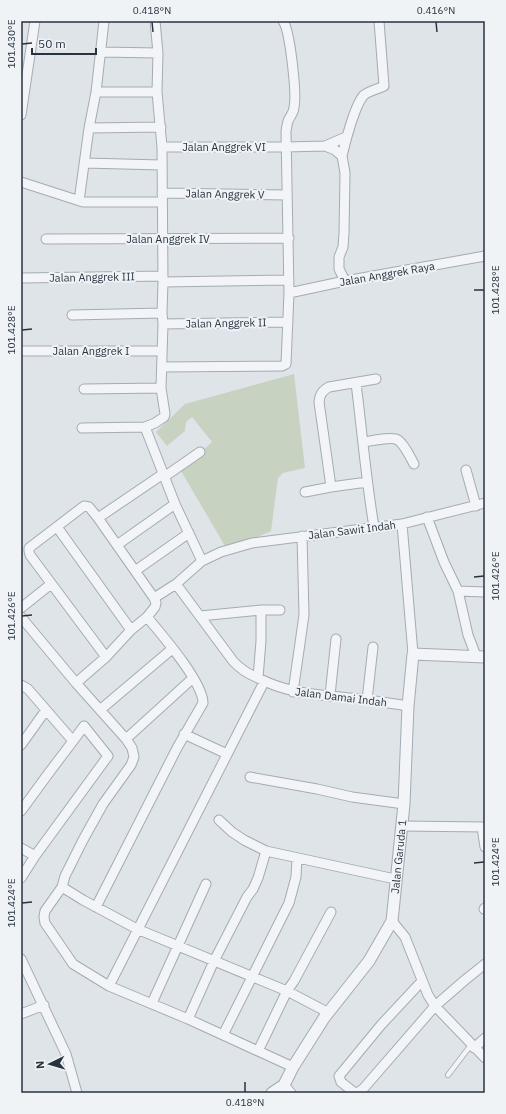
<svg xmlns="http://www.w3.org/2000/svg" width="506" height="1114" viewBox="0 0 506 1114" font-family="'IBM Plex Sans',sans-serif">
	<style>
		.green { fill: #c7d3c0 }
		.lines { fill: none; stroke-linecap: round; stroke-linejoin: round }
		.service-casing { stroke: #a4abb3; stroke-width: 6 }
		.minor-casing { stroke: #a4abb3; stroke-width: 11 }
		.tertiary-casing { stroke: #a4abb3; stroke-width: 13 }
		.service { stroke: #f2f4f7; stroke-width: 4.5 }
		.minor { stroke: #f2f4f7; stroke-width: 9 }
		.tertiary { stroke: #f2f4f7; stroke-width: 11 }
		.ticks { fill: none; stroke: #283341; stroke-width: 1.5 }
		.labels { text-anchor: middle; dominant-baseline: central; stroke-width: 4; stroke-linejoin: round; paint-order: stroke }
		.street-label { font-size: 11px; fill: #283341; stroke: #eff3f6 }
		.neatline { fill: none; stroke: #283341; stroke-width: 1.5 }
		.ticks-label { font-size: 10px; text-anchor: middle; fill: #283341 }
	</style>
	<rect width="100%" height="100%" fill="#dfe4e9"/>
	<!-- green -->
	<path class="green" d="M294,374L305,468L283,473L278,478L271,531L255,538L228,548L225,546L181,471L212,442L192,417L186,422L185,431L167,446L156,432L185,404Z"/>
	<g class="lines">
		<!-- service casing -->
		<g class="service-casing">
			<path id="service" d="M448,1075L471,1045"/>
		</g>
		<!-- minor casing -->
		<g class="minor-casing">
			<path id="minor" d="M101,52L158,53
				M96,92H157
				M21,115L35,21
				M89,128L161,127
				M325,146L346,137
				M162,147H286L325,146L335,150L342,156L345,173L344,233L343,247L339,257V269L345,281
				M342,156C345,143 355,104 364,95C369,91 378,89 384,86L379,21
				M85,163L161,165
				M21,182L83,202H162
				M162,193L287,195
				M79,201L89,128L96,92L104,21
				M46,239L289,238
				M21,278L163,276
				M163,282L289,280
				M289,293L345,281L485,256
				M72,315L162,313
				M163,324L288,322
				M21,351H162
				M162,367L282,366L286,364L289,293L286,131C287,127 287,122 289,119C291,115 294,112 294,107C297,95 290,30 283,21
				M356,383C362,431 366,479 374,527
				M84,389L161,388
				M82,428L145,427L155,423L164,417L165,414L161,388L163,324L162,313L163,282L162,147L157,92L158,53L155,21
				M364,442C371,441 392,436 398,440C405,445 410,457 414,464
				M466,470L476,506
				M164,477L200,452
				M367,482L331,487L319,402C320,394 322,391 329,387L376,379
				M305,492L331,487
				M427,517L444,562L458,591L468,635L476,656
				M98,518L154,598
				M402,524L413,654
				M57,527L131,630
				M117,545L175,504
				M202,561L221,552L252,543L402,524L485,503
				M135,571L189,533
				M176,584L233,661C240,669 248,674 258,678C289,694 316,694 350,698C370,700 389,703 408,706
				M458,591L485,592
				M21,608L51,584
				M200,616L261,610H280
				M21,617L76,683L126,739L132,748L134,757L131,765L103,804L83,840L65,876L62,887L45,911L44,917L45,923L73,964L109,986L188,1019L293,1067
				M106,657L30,555L29,551V548L84,506L89,507L98,518L163,474
				M258,678L261,641V610
				M76,683L106,657L131,630L147,617L155,607L156,603L154,598L176,584L202,561L175,504L145,427
				M21,685L28,689L73,741L84,726L108,756L35,856L21,878
				M293,692L304,615L302,536
				M330,695L336,639
				M367,700L373,647
				M100,710L172,649
				M184,734L227,754
				M126,739L193,678
				M21,745L46,710
				M250,777L317,789L352,797L404,804
				M21,811L48,774L73,741
				M219,820L232,832L244,840L266,851L395,879
				M402,826L485,827
				M482,827L485,847
				M21,848L35,856
				M62,887L83,900L137,929L287,991L329,1013
				M96,907L177,748L203,703C203,682 162,635 147,617
				M484,909L485,908
				M392,921L405,937L428,995L435,1006L485,1058
				M21,959L66,1054L77,1093
				M109,986L264,682
				M152,1003L206,884
				M21,1014L44,1005
				M188,1019L214,961L247,897L253,889L258,878L266,851
				M223,1035L289,903L296,877L297,858
				M474,1048L485,1038
				M258,1051L287,991L294,981L331,912
				M284,1085L291,1093
				M355,1093L341,1082L339,1076L381,1025L422,981
				M357,1093L363,1089L435,1006L465,980L485,964"/>
		</g>
		<!-- tertiary casing -->
		<g class="tertiary-casing">
			<g id="tertiary">
				<path id="s1" d="M272,1093L284,1085L293,1067L324,1018L369,961L392,921L404,804L408,706L413,654L485,657"/>
			</g>
		</g>
		<!-- service -->
		<use href="#service" class="service"/>
		<!-- minor -->
		<use href="#minor" class="minor"/>
		<!-- tertiary -->
		<use href="#tertiary" class="tertiary"/>
	</g>
	<!-- ticks -->
	<path class="ticks" d="M152,22L153,32M436,22L437,32M22,44L32,43M474,290H484M22,330L32,329M474,577L484,576M22,616L32,615M474,863L484,862M22,903L32,902M245,1082V1092"/>
	<g class="labels">
		<!-- street labels -->
		<g class="street-label">
			<text x="224" y="147">Jalan Anggrek VI</text>
			<text transform="translate(225 194) rotate(1)">Jalan Anggrek V</text>
			<text x="168" y="239">Jalan Anggrek IV</text>
			<text transform="translate(387 274) rotate(-10)">Jalan Anggrek Raya</text>
			<text transform="translate(92 277) rotate(-1)">Jalan Anggrek III</text>
			<text transform="translate(226 323) rotate(-1)">Jalan Anggrek II</text>
			<text x="91" y="351">Jalan Anggrek I</text>
			<text transform="translate(352 530) rotate(-7)">Jalan Sawit Indah</text>
			<text transform="translate(341 697) rotate(7)">Jalan Damai Indah</text>
			<text stroke="none"><textPath href="#s1" startOffset="276">Jalan Garuda 1</textPath></text>
		</g>
	</g>
	<!-- border -->
	<rect width="506" height="1114" fill="none" stroke="#eff3f6" stroke-width="44"/>
	<!-- north arrow -->
	<g transform="translate(50 1064) rotate(265)" stroke="#eff3f6" stroke-width="3" paint-order="stroke">
	<path d="M0-3L7 15L0 10L-7 15Z" fill="#283341"/>
	<text y="-6" font-size="11" font-weight="bold" text-anchor="middle" fill="#283341">N</text>
	</g>
	<!-- scale -->
	<path d="M32 48v6h64v-6" fill="none" stroke="#283341" stroke-width="2"/>
	<text x="38" y="48" font-size="12" fill="#283341" stroke="#eff3f6" stroke-width="3" paint-order="stroke">50 m</text>
	<rect x="22" y="22" width="462" height="1070" class="neatline"/>
	<g class="ticks-label">
		<text x="152" y="14">0.418°N</text>
		<text x="436" y="14">0.416°N</text>
		<text transform="translate(11 44) rotate(-90)" y="4">101.430°E</text>
		<text transform="translate(495 290) rotate(-90)" y="4">101.428°E</text>
		<text transform="translate(11 330) rotate(-90)" y="4">101.428°E</text>
		<text transform="translate(495 576) rotate(-90)" y="4">101.426°E</text>
		<text transform="translate(11 616) rotate(-90)" y="4">101.426°E</text>
		<text transform="translate(495 862) rotate(-90)" y="4">101.424°E</text>
		<text transform="translate(11 903) rotate(-90)" y="4">101.424°E</text>
		<text x="245" y="1106">0.418°N</text>
	</g>
</svg>
